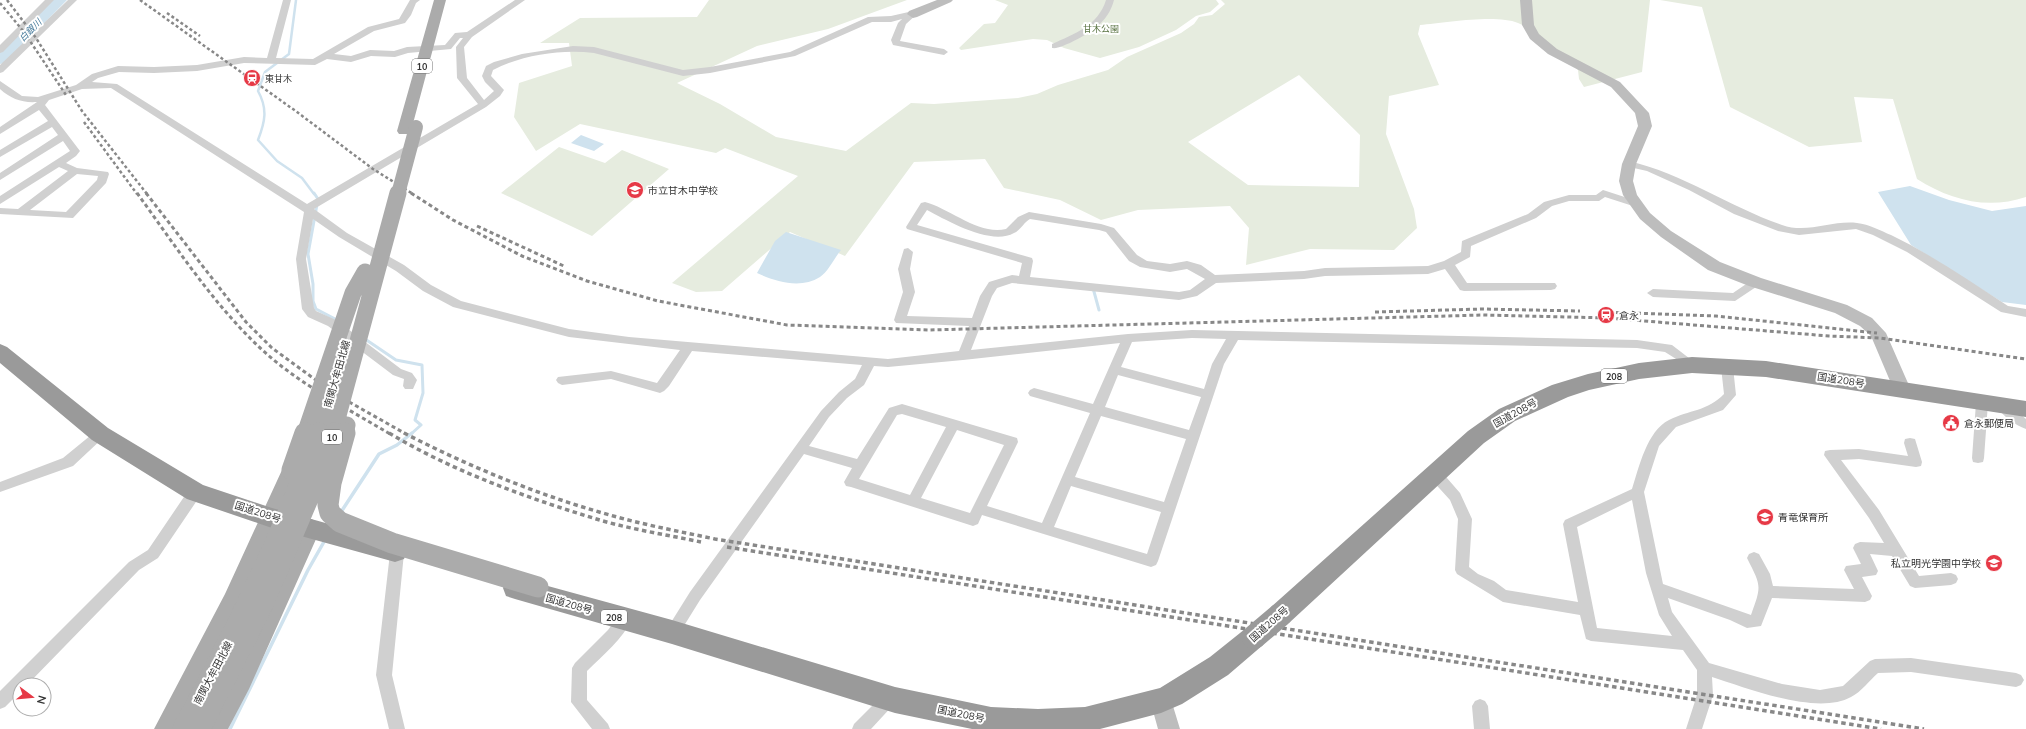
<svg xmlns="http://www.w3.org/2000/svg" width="2026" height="729" viewBox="0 0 2026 729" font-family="Mulish,'Noto Sans JP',sans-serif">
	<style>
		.green { fill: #e6ecdf; fill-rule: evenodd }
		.water { fill: #cfe2ee }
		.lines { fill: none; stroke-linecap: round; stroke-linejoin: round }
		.stream-far2 { stroke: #cfe2ee; stroke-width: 2.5 }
		.stream-far1 { stroke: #cfe2ee; stroke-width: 3 }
		.stream { stroke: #cfe2ee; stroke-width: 3.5 }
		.river { fill: #cfe2ee; fill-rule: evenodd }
		.street { fill: #d0d0d0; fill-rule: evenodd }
		.secondary { fill: #bdbdbd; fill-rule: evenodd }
		.primary { fill: #ababab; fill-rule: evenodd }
		.highway { fill: #9a9a9a; fill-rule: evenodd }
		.rail-far2 { stroke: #888; stroke-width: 2.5; stroke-dasharray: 3 2.5; stroke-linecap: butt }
		.rail-far1 { stroke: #888; stroke-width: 3; stroke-dasharray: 4 3; stroke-linecap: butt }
		.rail { stroke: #888; stroke-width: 3.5; stroke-dasharray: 4.5 3.5; stroke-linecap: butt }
		.primary-bridge-far2 { stroke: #ababab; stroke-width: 14 }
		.primary-bridge-far1 { stroke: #ababab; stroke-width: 17 }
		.primary-bridge { stroke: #ababab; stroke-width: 21 }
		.highway-bridge { stroke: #9a9a9a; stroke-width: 24 }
		.labels { text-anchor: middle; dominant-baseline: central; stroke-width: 4; stroke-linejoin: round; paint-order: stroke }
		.far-park-label { font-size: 9px; fill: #56703f; stroke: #fff }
		.far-water-label { font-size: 9px; font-style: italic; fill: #3f7597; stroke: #fff }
		.shield { fill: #fff; stroke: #707070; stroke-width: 1 }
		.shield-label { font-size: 9px; font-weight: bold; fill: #333 }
		.far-poi-label { font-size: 9px; fill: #333; stroke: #fff; text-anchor: start }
		.poi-label { font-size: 10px; fill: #333; stroke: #fff; text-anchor: start }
		.street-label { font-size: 10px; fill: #333; stroke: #fff }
	</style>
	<rect width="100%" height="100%" fill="#fff"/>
	<!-- green -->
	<path class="green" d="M709,0H907L828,29L757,46L677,83L720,104L776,137L846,151L911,103L934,104L1018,98L1037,94L1058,85L1108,70L1127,57L1181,33L1194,24L1199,17L1212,15L1225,4L1221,0H1650L1642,72L1584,87L1579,79L1578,70C1563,55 1537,31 1518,23C1496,14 1444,23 1420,25L1418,34L1439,85L1389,96L1386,134L1414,209L1417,228L1394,250L1310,249L1246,265L1249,228L1230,206L1138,210L1101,220L1060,200L1004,188L985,159L914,162L845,256L790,232L722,291L696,292L672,283L798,176L725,148L716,153L580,124L536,151L514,117L519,83L572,66L569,43H540L580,18L697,17ZM1299,75L1360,135L1359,187L1248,185L1188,142Z
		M995,0H1216L1219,4L1210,12L1196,16L1176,30L1139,47L1100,58L1064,48L1047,40L1033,39L961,50L959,48L984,24L995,23L1008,5Z
		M1660,0H2026V197C1987,210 1950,200 1917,179L1893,99L1854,97L1862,142L1809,147L1730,107L1702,7Z
		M559,147L605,163L622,150L669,169L592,236L501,193Z"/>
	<!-- water -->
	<path class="water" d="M581,135L604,144L594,151L571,143Z
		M1910,186L1949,200L1992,211L2026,206V305L2002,302L1911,245L1878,192Z
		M786,232L841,250C835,257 828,272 820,277C801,289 776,282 757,273L775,241Z"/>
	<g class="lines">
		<!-- stream-far2 -->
		<path class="stream-far2" d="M296,0L289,54L265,72L258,91C268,109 265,122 258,140L277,161L302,178L314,194"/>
		<!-- stream-far1 -->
		<path class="stream-far1" d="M314,193L318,199L308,254L313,284V301L316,309L339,321
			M1093,288L1099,310
			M365,339L396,360L422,365L423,393L415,420L421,425L411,434"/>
		<!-- stream -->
		<path class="stream" d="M341,512L379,454L397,445L412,433
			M230,729L308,570L325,540"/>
		<!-- river -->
		<path class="river" d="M53,0H67L5,63L0,64V52Z"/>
		<!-- street -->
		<path class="street" d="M45,0H54L3,52L0,53V45Z
			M68,0H77L3,72L0,73V65Z
			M283,0H291L276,58L313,59L368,27L399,19L410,0H420L416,3L411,15L405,23L374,31L334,54L351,56L370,50L394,51L407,47L445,45L455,33L467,32L515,0H525L472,37L464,47L467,78L484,100L494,91L485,82L482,76L486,66L494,62L522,54L573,46L594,47L683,70L710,67L790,52L868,17L891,16L913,11L917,14L906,24L900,41L944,49L948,52L944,55L893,45L891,40L898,23L902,19L891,22H872L795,56L710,73L683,76L594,53C561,49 522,55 493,70L491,76L504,90L500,96L486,107L314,209L347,233L404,265L431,285L461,301L569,329L629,337L888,359L959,351L969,326L896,323L894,320L903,292L898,269L904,249L908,248L913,252L910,269L915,292L907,316L972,318L980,296L989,282L1012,275L1019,276L1022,263L907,229L906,227L921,203L925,202C949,208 980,236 1006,229L1018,217L1029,212L1101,224L1114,228L1137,255L1147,261L1170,264L1187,261L1201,265L1215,275L1304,271L1325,268L1428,266L1444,261L1461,252L1462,241L1528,214L1544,202L1569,195H1596L1603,190L1640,202L1641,204L1636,207L1605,197L1599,201H1569L1552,206L1536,218L1471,246L1470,257L1455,265L1467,283H1555L1557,286L1555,289L1551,290L1464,291L1460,290L1445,269L1428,274L1325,276L1304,279L1216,283L1197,296L1179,300L1012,283L997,288L992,296L971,350L1128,334L1192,330L1637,340L1672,345L1698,365L1696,368L1692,369L1665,352L1637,348L1238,340L1224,364L1158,561L1156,565L1151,567L982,515L978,524L973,526L851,487L846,486L844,482L852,468L804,454L700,600L677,637L672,639L667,637L665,632L690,592L821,411L839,392L855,379L862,365L692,351L669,386L664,391L660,393L611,379L562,385L558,383L556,380L558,377L611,371L657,383L680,350L569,337L453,307L423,291L396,271L339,237L313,219L306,259L314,308L316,311L336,320L401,369L412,373L417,380L413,389H405L403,386L404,379L393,375L328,326L308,317L302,309L296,259L304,212L111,88L82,89L49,100L45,105L80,151L76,156L66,163L77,168L108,172L109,174L106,183L73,218L0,214V208L18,209L68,171L59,167L0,204V196L70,151L63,141L0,180V173L58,135L52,127L0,157V150L48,121L39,110L0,134V127L37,102C22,103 11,99 0,89V81L22,96L38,97L76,85L92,74L118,66L154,67L197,65L244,57L267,58ZM460,38H463L456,47L457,78L478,104L307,204L117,84L92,82L98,78L119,72L154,73L197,71L244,63L315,65L327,59L351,62L371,56L395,57L408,53L451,49ZM77,174L98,176L97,180L66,212L30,210ZM927,210C948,221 991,246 1014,233C1021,230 1024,222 1030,219L1099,230L1106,232L1129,261L1140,267L1170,272L1187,269L1205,279L1190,290L1179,292L1030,277L1033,261L1032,258L917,225ZM1192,338L1226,339L1212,364L1204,389L1121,367L1132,342ZM1120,343L1093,404L1034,388L1030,390L1028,393L1030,396L1090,413L1042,523L987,506L1018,442L1017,438L902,404L889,408L857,459L809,446L829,417L847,398L864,385L874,366L888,367L963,360ZM1118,375L1201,397L1189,430L1105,407ZM902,414L946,427L910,495L859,479L897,415ZM1101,416L1186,439L1164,502L1075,477ZM957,430L1004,445L970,513L921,498ZM1071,486L1161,512L1147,554L1054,527Z
			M1106,0H1114C1108,23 1090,33 1070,43C1064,45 1058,49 1052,48V44C1074,34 1098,26 1106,0Z
			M1629,161C1684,174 1730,207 1782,225C1807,234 1832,220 1857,223C1869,224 1881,231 1891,235C1932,255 1970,281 2008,306L2026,309V317L2001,312L1907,252L1873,235L1856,229L1799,235L1778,231L1734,214L1689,190L1647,171L1625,166L1624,164Z
			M1755,278L1761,282L1759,285L1735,301L1653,297L1647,293L1653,289L1733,293Z
			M1727,363L1731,364L1733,367L1736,395L1723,410L1676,427L1659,446L1644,492L1663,584L1751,615C1762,585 1761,586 1747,558L1749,554L1754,552L1759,554L1770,574L1773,586L1854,589L1844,570L1846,566L1861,564L1853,548L1855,544L1860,542L1884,543L1869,518L1824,455L1825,451L1830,450L1859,449L1908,456L1904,443L1905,439L1910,438L1915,439L1922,462L1921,466L1916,467L1859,459L1841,460L1879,510L1919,576L1951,573L1956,575L1958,579L1956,583L1951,585L1915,588L1910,586L1892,556L1870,554L1878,571L1876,575L1862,577L1872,596L1870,600L1865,602L1772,598L1761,626L1747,628L1730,620L1668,598L1672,612L1709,663L1782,684L1820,690L1843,686L1870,661L1875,659L1911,658L2016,673L2021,675L2024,680L2021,685L2016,687L1911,672L1878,673C1870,680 1861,692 1851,697C1817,716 1747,688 1712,677L1713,695L1702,729H1686L1697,695V670L1683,650L1591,641L1586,639L1580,615L1503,602L1457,574L1455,570L1458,519L1450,500L1430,478L1428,474L1430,470L1435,469L1440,470L1460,493L1472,519L1469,567L1478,574L1494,581L1506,590L1578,602L1563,524L1565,520L1632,489C1639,467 1647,431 1669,420C1689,410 1708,411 1724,394L1721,367L1723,364ZM1632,500L1646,573L1659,615L1672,636L1597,628L1577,527Z
			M1982,398L1986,400L1988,403L1984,458L1983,462L1978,463L1973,462L1972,458L1976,403L1978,400Z
			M2003,401L2007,403L2026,419V429C2015,425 2003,417 1997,406L1999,403Z
			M100,429L104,431L106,434L104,437L73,466L0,492V482L63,458L96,431Z
			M195,487L200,488L202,492L200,496L158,558L139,570L27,685H20V692L5,707L0,709V691L129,562L148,550L190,488Z
			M397,547L402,549L404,553L392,675L405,729H389L376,675L390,553L392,549Z
			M625,613L630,614L632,619C623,639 603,655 587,671V700L608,724L610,729H592L571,702L572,668L575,663L608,630L620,614Z
			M890,691L895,693L898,698L895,703L871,729H852L854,724L885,693Z
			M1480,699L1485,701L1488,706L1490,729H1474L1472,706L1475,701Z"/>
		<!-- secondary -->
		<path class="secondary" d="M937,0H953L951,2L917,17L913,18L907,14L909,11Z
			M1520,0H1532L1534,25L1539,34L1557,49L1620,82L1649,113L1652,126L1636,164L1633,181L1637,195L1650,213L1671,231L1720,262L1761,278L1847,305L1872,318L1886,333L1911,390L1908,395L1902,396L1896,395L1871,336L1860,326L1835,313L1749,286L1708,270L1661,237L1640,219L1623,195L1619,181L1622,164L1638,126L1635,113L1611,87L1548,54L1530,39L1522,25Z
			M1161,690L1169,693L1180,729H1158L1150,700L1153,693Z"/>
		<!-- primary -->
		<path class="primary" d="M434,0H446L411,131L409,134H399L397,131Z
			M292,462L299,464L302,470C265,558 223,644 179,729H154L225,594L282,470L285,464Z
			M311,519L318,522L321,528L249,689L228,729H204L233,675L304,522Z"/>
		<!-- highway -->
		<path class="highway" d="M0,344L7,347L108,428L203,485L272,508L404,545L407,552L404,559L395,562L272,528L187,499L92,440L0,363Z
			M1692,357L1766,361L2026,401V417L1766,377L1692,373L1639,379L1589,390L1568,397L1515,421L1484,443L1289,623L1280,626L1271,623L1267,615L1271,607L1468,431L1499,409L1552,385L1588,374L1639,363Z
			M515,577L672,620L895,687L991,707L1038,709L1085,707L1160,688L1210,657L1245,629L1254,625L1263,629L1267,637L1263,645L1228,675L1182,704L1161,713L1100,729H972L895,713L672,644L515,599L506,596L503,588L506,580Z"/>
		<!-- rail-far2 -->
		<path class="rail-far2" d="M7,0L36,38L82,111L147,194
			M140,0L297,112L373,169L413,194
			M0,3L24,32L66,95
			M167,13L200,36
			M84,122L137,194"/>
		<!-- rail-far1 -->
		<path class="rail-far1" d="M137,193C174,244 212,302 257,345C295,382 345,407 390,434
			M146,193L246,322L272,348L313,378L351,403L406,434
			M411,193L453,220L522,256L587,281L658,301L787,325L929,330L1483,315L1608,318L1829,336L1880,338L2026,359
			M477,226L566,267
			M1375,312L1482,309L1580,311
			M1602,312L1716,316L1877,333"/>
		<!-- rail -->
		<path class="rail" d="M389,433C454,472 530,499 603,521C635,530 668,535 701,542
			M404,433C472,468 543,497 617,517C650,526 682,532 715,539L1924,729
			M727,547L1881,729"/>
		<!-- primary-bridge-far2 -->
		<path class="primary-bridge-far2" d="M398,194L416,127"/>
		<!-- primary-bridge-far1 -->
		<path class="primary-bridge-far1" d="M305,434L353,293L365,272
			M318,434L339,367
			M333,434L398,193
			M345,434L347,425"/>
		<!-- primary-bridge -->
		<path class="primary-bridge" d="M345,433L331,483L328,505L330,513L340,522L392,543L538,587
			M292,470L305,433
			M183,729C234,633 283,536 319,433
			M200,729L263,604L316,480L334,433"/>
		<!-- highway-bridge -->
		<path class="highway-bridge" d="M1254,637L1280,615"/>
	</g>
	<!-- icons -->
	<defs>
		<g id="station-disc" transform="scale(0.9)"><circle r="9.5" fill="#e63946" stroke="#fff"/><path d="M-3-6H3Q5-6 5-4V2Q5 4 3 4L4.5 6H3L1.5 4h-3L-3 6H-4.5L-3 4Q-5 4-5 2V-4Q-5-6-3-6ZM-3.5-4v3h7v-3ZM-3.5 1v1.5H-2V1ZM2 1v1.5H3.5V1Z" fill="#fff"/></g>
		<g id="school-disc" transform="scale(0.9)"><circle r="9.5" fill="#e63946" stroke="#fff"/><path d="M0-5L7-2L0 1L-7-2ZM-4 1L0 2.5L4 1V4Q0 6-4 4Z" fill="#fff"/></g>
		<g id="civic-disc" transform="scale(0.9)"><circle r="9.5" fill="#e63946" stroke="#fff"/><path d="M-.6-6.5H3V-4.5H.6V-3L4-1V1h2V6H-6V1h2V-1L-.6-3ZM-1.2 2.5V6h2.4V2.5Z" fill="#fff"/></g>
	</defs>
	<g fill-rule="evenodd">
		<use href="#station-disc" x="252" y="78"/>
		<use href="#school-disc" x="635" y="190"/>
		<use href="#station-disc" x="1606" y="315"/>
		<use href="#civic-disc" x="1951" y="423"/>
		<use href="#school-disc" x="1765" y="517"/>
		<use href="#school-disc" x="1994" y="563"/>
	</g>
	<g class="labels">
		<!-- far-park labels -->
		<g class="far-park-label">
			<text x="1101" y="28">甘木公園</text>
		</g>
		<!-- far-water labels -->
		<g class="far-water-label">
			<text transform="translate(30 30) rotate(-45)">白銀川</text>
		</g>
		<!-- shield labels -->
		<g class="shield">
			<rect x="412" y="59" width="20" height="14" rx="3"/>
			<rect x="1601" y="369" width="26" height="14" rx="3"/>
			<rect x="322" y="430" width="20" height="14" rx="3"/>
			<rect x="601" y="610" width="26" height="14" rx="3"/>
		</g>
		<g class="shield-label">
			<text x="422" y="66">10</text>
			<text x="1614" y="376">208</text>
			<text x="332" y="437">10</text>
			<text x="614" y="617">208</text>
		</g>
		<!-- far-poi labels -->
		<g class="far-poi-label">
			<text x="265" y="78">東甘木</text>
		</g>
		<!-- poi labels -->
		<g class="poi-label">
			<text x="648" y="190">市立甘木中学校</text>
			<text x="1619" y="315">倉永</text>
			<text x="1964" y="423">倉永郵便局</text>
			<text x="1778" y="517">青竜保育所</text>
			<text x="1981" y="563" text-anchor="end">私立明光学園中学校</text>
		</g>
		<!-- street labels -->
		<g class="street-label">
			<text transform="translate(337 374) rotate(-74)">南関大牟田北線</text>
			<text transform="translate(1841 380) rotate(9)">国道208号</text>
			<text transform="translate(1515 413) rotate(-29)">国道208号</text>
			<text transform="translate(258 512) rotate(18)">国道208号</text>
			<text transform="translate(569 604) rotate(16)">国道208号</text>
			<text transform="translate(1269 624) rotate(-41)">国道208号</text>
			<text transform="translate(213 673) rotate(-62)">南関大牟田北線</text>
			<text transform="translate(961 714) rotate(12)">国道208号</text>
		</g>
	</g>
	<!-- north arrow -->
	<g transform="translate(32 697) rotate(106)"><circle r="19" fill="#ffffff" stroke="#adadad"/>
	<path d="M0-3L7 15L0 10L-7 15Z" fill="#e63946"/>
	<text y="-6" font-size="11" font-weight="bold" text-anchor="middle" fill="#333333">N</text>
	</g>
</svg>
